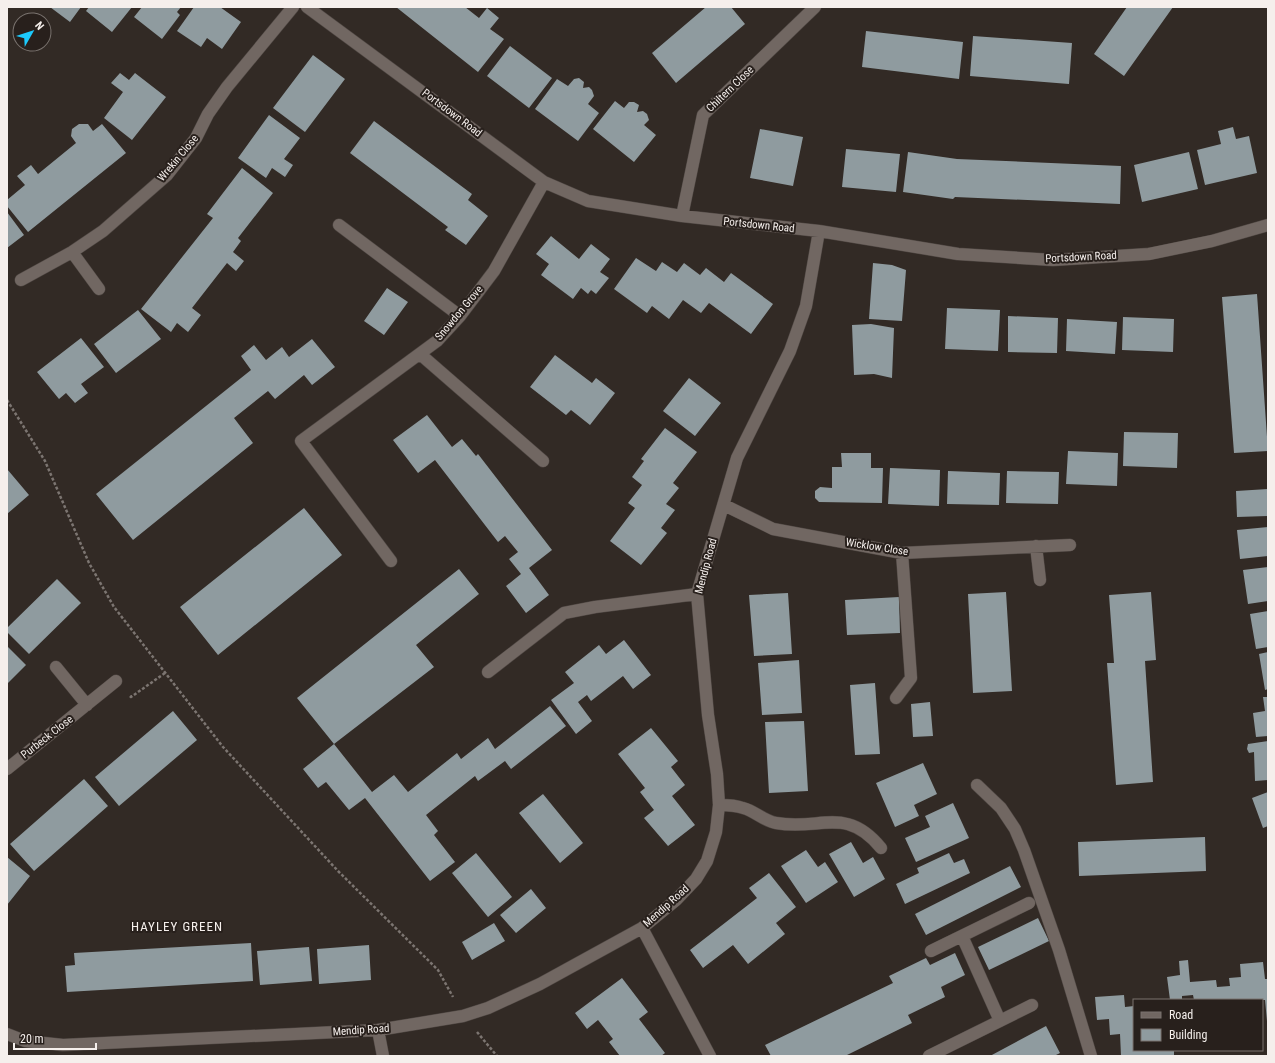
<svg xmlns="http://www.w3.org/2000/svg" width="1275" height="1063" viewBox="0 0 1275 1063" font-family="'Roboto Condensed',sans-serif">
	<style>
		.building { fill: #8f9b9f }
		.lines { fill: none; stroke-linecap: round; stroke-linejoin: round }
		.minor-casing { stroke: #4f4743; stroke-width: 13 }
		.path { stroke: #7c7571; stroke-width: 2.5; stroke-dasharray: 3 2; stroke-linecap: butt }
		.minor { stroke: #716762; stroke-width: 12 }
		.labels { text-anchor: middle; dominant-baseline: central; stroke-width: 4; stroke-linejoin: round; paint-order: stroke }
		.street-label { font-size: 11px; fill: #f5efec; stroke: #28201c }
		.quarter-label { font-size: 13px; letter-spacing: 1px; fill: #f5efec; stroke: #28201c }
	</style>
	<rect width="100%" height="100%" fill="#322a25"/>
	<!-- building -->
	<path class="building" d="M50,7H81L70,22Z
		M89,7H132L112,32L86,11Z
		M142,7H181L177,12L180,15L162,39L134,17Z
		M194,7H220L241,22L222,49L207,38L201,47L177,31Z
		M396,7H465L479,18L487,8L499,18L490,29L504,39L478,72Z
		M706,7H731L745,24L676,83L652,53Z
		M1127,7H1173L1124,76L1094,54Z
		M866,31L963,42L959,79L862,67Z
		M973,36L1072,43L1069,84L970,76Z
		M510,46L552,78L529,108L487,76Z
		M313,55L345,79L305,132L273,108Z
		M120,73L129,80L135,73L166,97L132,140L104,118L123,92L111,83Z
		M579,78L584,82L583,88L589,87L592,90L594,96L588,104L599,113L578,141L535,109L557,79L568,86L574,79Z
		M615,101L624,108L629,102H634L639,105L637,112L643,111L647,114L649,120L644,125L656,135L634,162L593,129Z
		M269,115L300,138L284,159L293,165L285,177L272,168L266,178L238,158Z
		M374,121L472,194L468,200L488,216L466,245L445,230L448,227L350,153Z
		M79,124H88L93,131L102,124L126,153L28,232L7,206V200L25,185L17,176L31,165L38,174L76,143L71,136L72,129Z
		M1233,127L1236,139L1249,136L1257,173L1205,185L1197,150L1221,144L1218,131Z
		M760,129L803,137L793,186L750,178Z
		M846,149L900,154L896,192L842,187Z
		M908,152L957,159L1121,166L1120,204L955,197L953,199L903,192Z
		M1189,152L1198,189L1142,202L1134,165Z
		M242,168L273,193L238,238L241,241L233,252L244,261L236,271L227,263L192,308L201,315L188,332L177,323L171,332L141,309L213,218L207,214Z
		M7,212L24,235L7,248Z
		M551,236L579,259L591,244L610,259L600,272L609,278L596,294L591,290L588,294L581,288L573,299L541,275L549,264L536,254Z
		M636,258L656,271L662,262L677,272L684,263L700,275L706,268L724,282L731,273L773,304L751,334L709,303L701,313L683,300L669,319L652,306L647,313L614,289Z
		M873,263L892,265L906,270L902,321L869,319Z
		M387,288L408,302L384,335L364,321Z
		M1257,294L1268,451L1234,453L1222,297Z
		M947,308L1000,310L998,351L945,349Z
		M138,310L161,339L116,373L94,344Z
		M1008,316L1058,318L1057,353L1008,352Z
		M1123,317L1174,319L1173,352L1122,350Z
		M1067,319L1117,322L1115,354L1066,351Z
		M871,324L894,328L892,378L874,374L854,375L852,325Z
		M81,338L104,367L81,384L88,393L75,403L66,393L59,399L37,372Z
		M312,339L335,367L312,385L304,375L275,399L268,391L234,418L253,443L133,540L96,494L251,370L241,356L254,345L266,360L282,347L289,357Z
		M555,355L592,383L596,378L615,393L590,425L571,410L566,415L530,387Z
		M689,378L721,403L695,436L663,411Z
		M427,415L452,447L462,439L476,456L478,454L552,550L529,568L549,595L526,613L506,586L521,574L509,559L518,552L505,536L498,542L435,460L418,473L393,440Z
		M665,428L697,452L673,483L679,488L666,504L675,510L661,528L667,533L641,565L610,541L635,508L628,503L642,485L632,477L644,461L641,459Z
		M1124,432L1178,433L1177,468L1123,466Z
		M1068,451L1118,453L1117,486L1066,484Z
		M841,453H871V468H883L882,503L819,502L815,498V491L820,487L832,488V467H842Z
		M890,468L940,470L939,506L888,504Z
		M7,469L29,495L7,514Z
		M948,471L1000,473L999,505L947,504Z
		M1007,471L1059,472L1058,504L1006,503Z
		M1268,489V516L1237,517L1236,491Z
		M304,508L342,555L218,655L180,607Z
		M1268,527V556L1240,559L1237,530Z
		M1268,567V601L1248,604L1243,570Z
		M459,569L479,594L416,645L434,667L334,744L297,698Z
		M57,579L81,603L29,654L7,632V628Z
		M1006,592L1012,691L973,693L968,594Z
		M1151,592L1156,660L1145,661L1153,782L1116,785L1107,663H1114L1109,595Z
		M788,593L792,654L754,656L749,595Z
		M899,597L900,633L847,635L845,600Z
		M1268,611V647L1256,649L1250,614Z
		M624,640L651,675L633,689L623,676L591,701L587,695L578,702L592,721L576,734L551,700L574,683L565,672L599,645L606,654Z
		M7,646L26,665L7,684Z
		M1268,652V689L1265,690L1259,654Z
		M799,660L802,713L762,715L758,663Z
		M875,683L880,754L855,755L850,685Z
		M1263,697H1268V736L1256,737L1253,713L1265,711Z
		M930,702L933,736L913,737L911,704Z
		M550,706L566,726L511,769L505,761L478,781L475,776L426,815L438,831L434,835L455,862L430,881L365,798L349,810L326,782L318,788L303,769L334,744L372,792L394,775L408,792L457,753L461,759L488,738L495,749Z
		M173,711L197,740L119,806L95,777Z
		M804,721L808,791L769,793L765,722Z
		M651,728L678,761L671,767L685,785L672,796L695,825L668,846L644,818L654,810L640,792L645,788L618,754Z
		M1268,741V780L1255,781L1254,752L1249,753L1247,749L1248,744Z
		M923,763L937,794L914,805L919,816L895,827L876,783Z
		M84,779L108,806L34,871L10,844Z
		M1268,792V826L1263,828L1252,798Z
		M543,794L583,843L560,863L519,813Z
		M953,803L969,838L916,862L905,838L930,827L925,816Z
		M1205,837L1206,871L1079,876L1078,842Z
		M851,842L863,863L873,857L885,879L854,897L829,854Z
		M806,850L818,867L825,862L838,882L806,903L781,866Z
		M476,853L512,897L488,917L452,873Z
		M949,853L954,863L964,859L970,873L905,904L896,884L919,873L917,868Z
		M7,857L30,876L7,905Z
		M1010,866L1021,887L926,935L915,914Z
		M769,873L796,907L776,923L785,934L748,964L733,945L703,968L690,950L757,898L749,888Z
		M531,889L546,908L516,933L500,915Z
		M1038,918L1049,941L989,970L978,947Z
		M494,923L505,941L472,960L462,942Z
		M251,943L253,981L67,992L65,966L75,965L74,953Z
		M369,945L371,980L319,984L317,949Z
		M309,947L312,981L260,985L257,951Z
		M955,953L965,975L941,987L945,997L908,1015L912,1023L845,1056H771L765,1045L893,983L889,976L926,958L930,965Z
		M1188,960L1190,982L1216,980L1217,987L1230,986L1229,978L1241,977L1240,964L1263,962L1265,979H1268V1021H1267L1265,1000H1194L1193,995L1182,996V1000H1170L1167,977L1180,975L1179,961Z
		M622,978L648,1012L639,1019L665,1053L661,1056H620L609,1042L613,1039L598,1020L587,1029L575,1013Z
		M1124,995L1125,1007L1134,1006V1050H1174V1056H1121L1120,1034L1110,1035L1109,1019L1097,1020L1095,997Z
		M1046,1026L1060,1053L1054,1056H990Z"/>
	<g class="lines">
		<!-- minor casing -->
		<g class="minor-casing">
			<path id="minor" d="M307,7L544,182L588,201L682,216L819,231L958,254L1053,260L1149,254L1212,241L1268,225
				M682,216L703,115L815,7
				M339,225L460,316
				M72,252L99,289
				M21,280L72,252L103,231L167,175L196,138L208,114L227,87L293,7
				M420,354L543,461
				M724,505L773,529L902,553L1070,545
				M1036,546L1040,580
				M391,561L301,441L437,341L460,316L494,271L544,182
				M56,667L87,705
				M488,672L564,613L595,607L697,594
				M896,698L911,678L902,553
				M7,769L116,681
				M977,785L1001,808L1015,829L1024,850L1059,950L1091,1056
				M719,805C727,805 735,805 743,808C755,811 764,821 776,823C820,831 846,805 881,848
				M642,928L710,1056
				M962,936L1000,1021
				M931,951L1029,903
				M378,1030L383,1056
				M7,1034L25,1041L63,1045L378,1030L463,1016L488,1008L540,984L642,928L676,900L696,879L707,861L716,832L719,805L717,774L708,715L697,594L737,458L790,351L806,306L819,231
				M929,1056L1032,1005"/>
		</g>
		<!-- path -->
		<path class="path" d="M7,400L45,461L89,563L114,607L223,747L338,871L438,970L453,997
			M130,696L131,697L165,673
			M477,1032L497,1056"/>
		<!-- minor -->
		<use href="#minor" class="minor"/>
	</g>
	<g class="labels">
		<!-- street labels -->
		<g class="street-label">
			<text transform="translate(730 89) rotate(-44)">Chiltern Close</text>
			<text transform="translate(452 113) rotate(37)">Portsdown Road</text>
			<text transform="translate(178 158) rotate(-50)">Wrekin Close</text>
			<text transform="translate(759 225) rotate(6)">Portsdown Road</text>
			<text transform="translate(1081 257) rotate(-3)">Portsdown Road</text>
			<text transform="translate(459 313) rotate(-50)">Snowdon Grove</text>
			<text transform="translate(877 547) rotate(9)">Wicklow Close</text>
			<text transform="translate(706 566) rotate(-75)">Mendip Road</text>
			<text transform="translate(47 737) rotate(-38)">Purbeck Close</text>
			<text transform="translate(666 906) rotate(-42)">Mendip Road</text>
			<text transform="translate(361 1030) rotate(-4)">Mendip Road</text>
		</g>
		<!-- quarter labels -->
		<g class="quarter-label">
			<text x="177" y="926">HAYLEY GREEN</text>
		</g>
	</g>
	<!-- border -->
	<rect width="1275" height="1063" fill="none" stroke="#f5efec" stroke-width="16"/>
	<!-- legend -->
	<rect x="1133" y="999" width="130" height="52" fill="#28201c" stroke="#7a736f"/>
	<rect x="1141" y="1012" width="20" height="6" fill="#716762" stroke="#7a736f"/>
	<text x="1169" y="1019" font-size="12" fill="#f5efec">Road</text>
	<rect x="1141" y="1029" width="20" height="12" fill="#8f9b9f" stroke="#7a736f"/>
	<text x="1169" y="1039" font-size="12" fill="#f5efec">Building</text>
	<!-- north arrow -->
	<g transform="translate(32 32) rotate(51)"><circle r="19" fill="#28201c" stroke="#7a736f"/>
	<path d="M0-3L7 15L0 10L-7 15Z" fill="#1cc9fc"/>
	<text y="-6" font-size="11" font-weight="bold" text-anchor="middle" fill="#f5efec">N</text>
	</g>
	<!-- scale -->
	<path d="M14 1043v6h82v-6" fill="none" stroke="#f5efec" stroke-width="2"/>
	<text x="20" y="1043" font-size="12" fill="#f5efec" stroke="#28201c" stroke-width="3" paint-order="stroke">20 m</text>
</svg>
